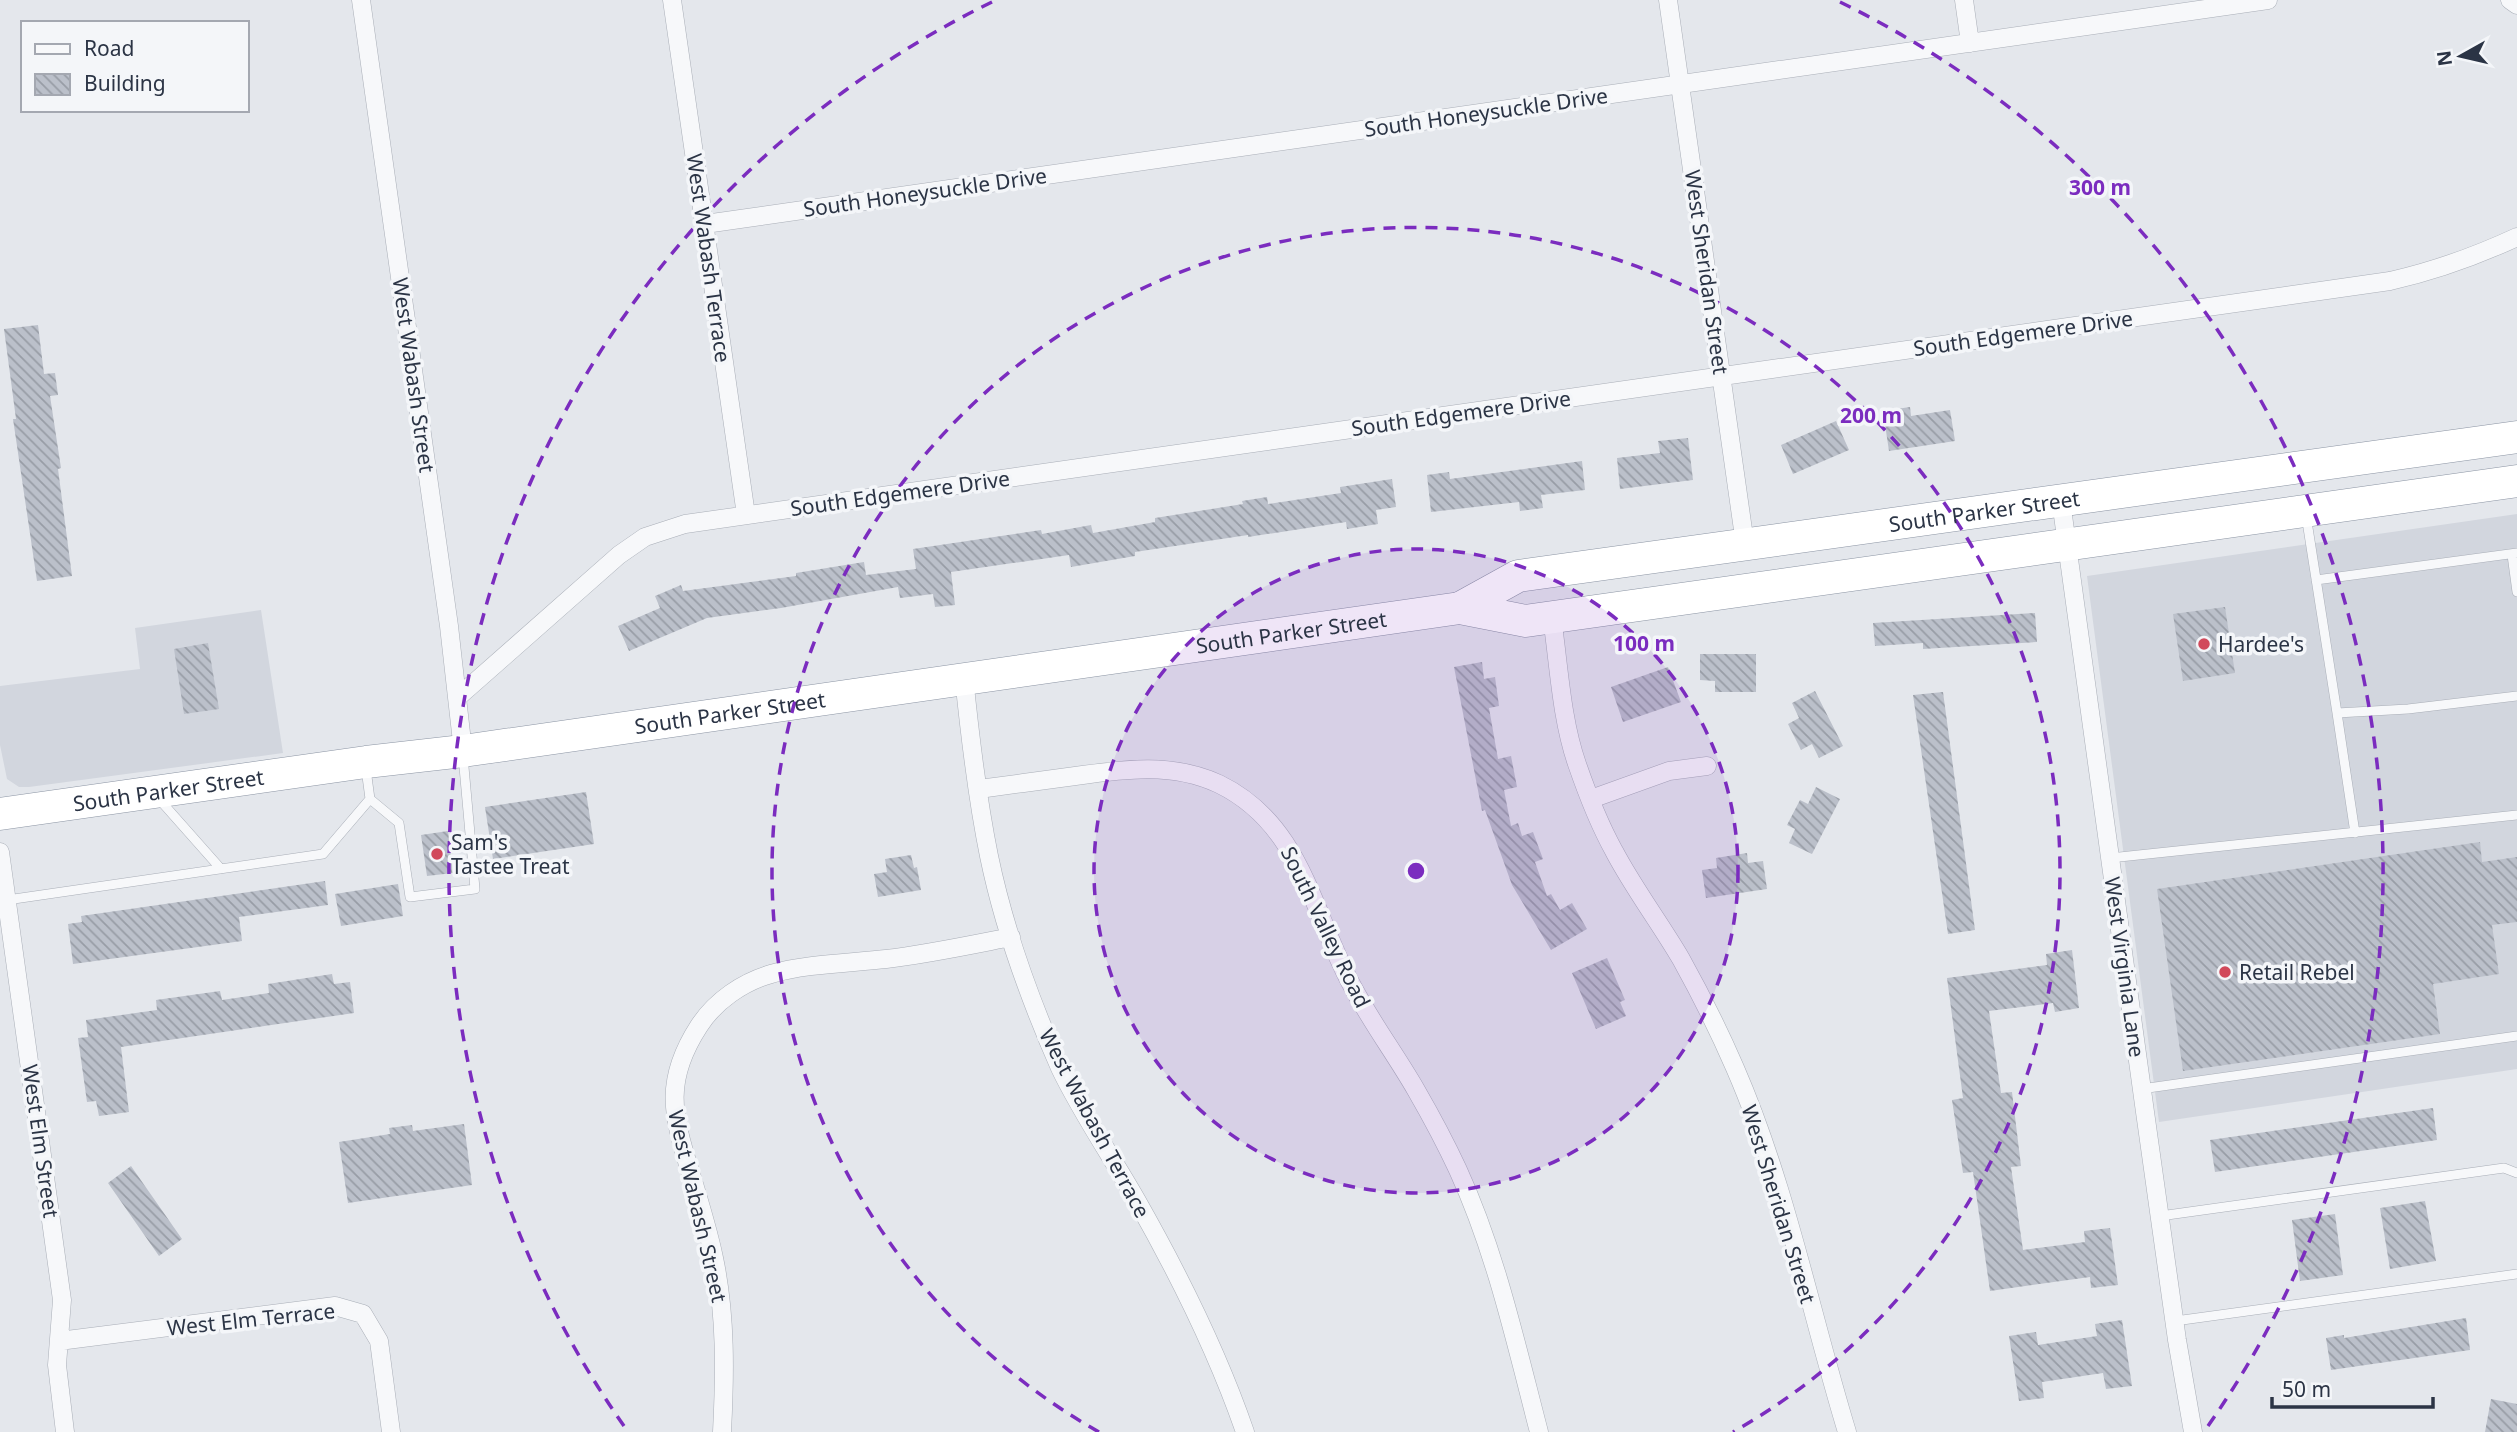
<svg xmlns="http://www.w3.org/2000/svg" width="2517" height="1432" viewBox="0 0 2517 1432" font-family="'Noto Sans',sans-serif">
	<style>
		.built { fill: #d2d6de }
		.building { fill: url(#building-back-hatch) }
		.lines { fill: none; stroke-linecap: round; stroke-linejoin: round }
		.lane-casing { stroke: #a9aeb7; stroke-width: 10 }
		.street-casing { stroke: #a9aeb7; stroke-width: 19 }
		.highway-casing { stroke: #8b94a3; stroke-width: 33 }
		.lane { stroke: #f7f8fa; stroke-width: 9 }
		.street { stroke: #f7f8fa; stroke-width: 18 }
		.highway { stroke: #fff; stroke-width: 32 }
		.ring { fill: none; stroke: #7b2cbf; stroke-width: 3.5; stroke-dasharray: 12 9 }
		.poi-dot { fill: #d1495b; stroke: #f4f6f9; stroke-width: 2.5 }
		.labels { text-anchor: middle; dominant-baseline: central; stroke-width: 7; stroke-linejoin: round; paint-order: stroke }
		.street-label { font-size: 21px; fill: #2b3445; stroke: #f4f6f9 }
		.poi-label { font-size: 21px; fill: #2b3445; stroke: #f4f6f9; text-anchor: start }
		.centre { fill: #7b2cbf; stroke: #f4f6f9; stroke-width: 3.5 }
		.ring-label { font-size: 21px; text-anchor: middle; font-weight: bold; fill: #7b2cbf; stroke: #f4f6f9; stroke-width: 7; stroke-linejoin: round; paint-order: stroke }
	</style>
	<defs>
		<pattern id="building-back-hatch" width="6" height="6" patternUnits="userSpaceOnUse" patternTransform="scale(1.75)"><rect width="6" height="6" fill="#bbc0ca"/><path d="M-1 5l2 2M0 0l6 6M5-1l2 2" fill="none" stroke="#989da6"/></pattern>
	</defs>
	<rect width="100%" height="100%" fill="#e4e7ec"/>
	<!-- built -->
	<path class="built" d="M2517,514V1069L2159,1122L2087,576Z
		M261,610L283,753L29,787H19L7,779L0,745V686L140,669L135,628Z"/>
	<!-- building -->
	<path class="building" d="M38,325L44,374L55,373L58,395L50,396L61,468L58,469L72,576L37,581L13,419H16L4,329Z
		M1910,407L1911,416L1950,410L1955,441L1889,451L1883,411Z
		M1836,421L1849,450L1793,474L1781,445Z
		M1688,438L1693,480L1620,489L1617,458L1660,453L1658,441Z
		M1582,461L1585,490L1541,495L1543,508L1520,511L1519,502L1431,512L1427,475L1449,472L1450,479Z
		M1392,479L1396,507L1376,510L1378,524L1347,529L1346,522L1248,537V535L1135,552V556L1071,567L1069,555L951,572L955,605L935,607L933,594L900,598L898,587L781,608L707,618L629,651L618,626L660,608L655,596L681,585L683,591L796,576V573L864,562L866,575L916,569L913,549L1041,530L1042,534L1091,525L1093,533L1155,522V518L1243,504L1242,501L1267,497L1268,504L1341,493L1340,487Z
		M2225,607L2235,673L2183,681L2173,614Z
		M2035,613L2037,642L1923,649V643L1875,646L1873,623Z
		M208,643L219,709L184,714L174,649Z
		M1700,654H1756V692H1715V681L1700,680Z
		M1482,662L1484,679L1495,677L1499,706L1489,708L1498,759L1511,756L1517,787L1504,790L1511,826L1518,823L1522,836L1533,832L1543,859L1535,862L1547,896L1551,894L1560,910L1572,903L1587,929L1551,950L1512,885L1485,810L1482,811L1454,667Z
		M1668,667L1681,702L1623,722L1611,687Z
		M1815,691L1843,746L1819,758L1812,744L1801,750L1788,724L1799,718L1792,703Z
		M1943,692L1975,930L1948,934L1913,695Z
		M1816,787L1840,799L1812,854L1789,843L1795,829L1787,825L1800,800L1808,804Z
		M586,792L594,844L493,859L485,807Z
		M448,831L453,873L427,876L421,835Z
		M2480,842L2482,862L2517,857V922L2492,925L2499,974L2433,984L2440,1034L2183,1071L2157,889Z
		M1747,853L1748,863L1763,861L1767,889L1706,898L1702,870L1717,868L1716,858Z
		M911,855L914,868L917,867L921,890L878,897L874,874L887,872L885,859Z
		M325,881L328,905L239,917L242,941L73,964L68,924L82,922L81,916Z
		M398,884L403,916L341,926L335,894Z
		M2072,950L2079,1008L2055,1012L2053,1003L1989,1011L2001,1093L2012,1092L2021,1166L2011,1167L2023,1250L2085,1242L2084,1231L2110,1228L2118,1285L2091,1288L2090,1277L1990,1291L1973,1172L1963,1173L1952,1100L1963,1098L1947,978L2047,965L2046,954Z
		M1607,958L1625,1000L1620,1002L1626,1016L1596,1029L1572,973Z
		M332,974L334,984L350,982L354,1013L121,1047L129,1112L99,1116L96,1101L87,1102L78,1038L88,1037L86,1020L157,1010L156,1000L220,991L222,1000L269,993L268,984Z
		M2433,1108L2437,1140L2215,1172L2210,1140Z
		M464,1124L472,1185L348,1203L339,1142L390,1134L389,1128L412,1125L413,1131Z
		M131,1166L182,1239L159,1256L108,1183Z
		M2425,1201L2436,1261L2390,1269L2380,1208Z
		M2335,1214L2343,1275L2300,1281L2292,1220Z
		M2466,1318L2470,1350L2331,1370L2326,1338L2344,1335V1338Z
		M2122,1320L2132,1386L2106,1389L2103,1373L2042,1382L2044,1398L2019,1401L2009,1336L2036,1332L2038,1345L2097,1336L2095,1324Z
		M2491,1399L2517,1404V1432H2485Z"/>
	<g class="lines">
		<!-- lane casing -->
		<g class="lane-casing">
			<path id="lane" d="M2306,515L2337,713L2408,709L2517,696
				M2512,555L2517,592
				M2316,580L2517,553
				M2337,713L2355,833
				M159,799L221,869
				M370,799L399,823L410,897L475,889L463,756
				M2110,858L2517,815
				M7,900L323,854L370,799L366,769
				M2141,1089L2517,1036
				M2160,1216L2504,1168L2517,1173
				M2175,1321L2517,1274"/>
		</g>
		<!-- street casing -->
		<g class="street-casing">
			<path id="street" d="M361,0L449,626L463,751
				M672,0L746,515
				M1668,0L1745,544
				M1964,0L1970,43
				M2510,0L2517,5
				M705,224L2268,0
				M2061,501L2145,1112L2177,1340L2193,1432
				M1552,618C1559,665 1561,718 1577,764C1587,793 1599,824 1614,851C1634,889 1660,923 1681,959C1701,995 1719,1031 1735,1068C1786,1185 1810,1311 1847,1432
				M964,677C970,737 977,797 989,856C1004,929 1030,1000 1060,1068C1082,1114 1112,1157 1137,1201C1179,1275 1217,1351 1245,1432
				M458,697L619,555L645,537L685,524L2390,281C2434,271 2476,256 2517,237
				M979,789C1009,785 1038,781 1068,777C1119,770 1170,761 1219,784C1297,822 1310,901 1345,972C1365,1014 1393,1050 1416,1090C1431,1116 1445,1142 1458,1170C1496,1253 1516,1344 1539,1432
				M1591,799L1669,771L1707,766
				M0,852L62,1300L57,1365L65,1432
				M59,1341L335,1306L363,1314L379,1341L391,1432
				M722,1432C725,1374 726,1315 714,1258C708,1229 699,1200 690,1171C672,1113 664,1080 699,1026C715,1001 743,982 771,974C804,964 851,963 886,959C928,954 970,945 1011,937"/>
		</g>
		<!-- highway casing -->
		<g class="highway-casing">
			<g id="highway">
				<path id="s1" d="M1460,608L1518,576L2517,437"/>
				<path id="s2" d="M0,814L366,762L463,751L1460,608L1526,621L2517,481"/>
			</g>
		</g>
		<!-- lane -->
		<use href="#lane" class="lane"/>
		<!-- street -->
		<use href="#street" class="street"/>
		<!-- highway -->
		<use href="#highway" class="highway"/>
	</g>
	<!-- distance rings -->
	<circle cx="1416" cy="871" r="322" fill="#7b2cbf" fill-opacity=".12"/>
	<g class="ring">
		<circle cx="1416" cy="871" r="322"/>
		<path d="M1099 1432A644 644 0 1 1 1733 1432"/>
		<path d="M624 1426A967 967 0 0 1 992 2M1840 2A967 967 0 0 1 2208 1426"/>
	</g>
	<!-- markers -->
	<g class="poi-dot">
		<circle cx="2204" cy="644" r="7"/>
		<circle cx="437" cy="854" r="7"/>
		<circle cx="2225" cy="972" r="7"/>
	</g>
	<g class="labels">
		<!-- street labels -->
		<g class="street-label">
			<text transform="translate(1486 112) rotate(-8)">South Honeysuckle Drive</text>
			<text transform="translate(925 192) rotate(-8)">South Honeysuckle Drive</text>
			<text transform="translate(709 258) rotate(82)">West Wabash Terrace</text>
			<text transform="translate(1707 272) rotate(82)">West Sheridan Street</text>
			<text transform="translate(2023 333) rotate(-8)">South Edgemere Drive</text>
			<text transform="translate(414 375) rotate(82)">West Wabash Street</text>
			<text transform="translate(1461 413) rotate(-8)">South Edgemere Drive</text>
			<text transform="translate(900 493) rotate(-8)">South Edgemere Drive</text>
			<text stroke="none"><textPath href="#s1" startOffset="537">South Parker Street</textPath></text>
			<text stroke="none"><textPath href="#s2" startOffset="1304">South Parker Street</textPath></text>
			<text stroke="none"><textPath href="#s2" startOffset="737">South Parker Street</textPath></text>
			<text stroke="none"><textPath href="#s2" startOffset="170">South Parker Street</textPath></text>
			<text transform="translate(1326 927) rotate(64)">South Valley Road</text>
			<text transform="translate(2125 967) rotate(82)">West Virginia Lane</text>
			<text transform="translate(1095 1123) rotate(62)">West Wabash Terrace</text>
			<text transform="translate(41 1141) rotate(82)">West Elm Street</text>
			<text transform="translate(1779 1204) rotate(73)">West Sheridan Street</text>
			<text transform="translate(698 1206) rotate(77)">West Wabash Street</text>
			<text transform="translate(251 1319) rotate(-6)">West Elm Terrace</text>
		</g>
		<!-- poi labels -->
		<g class="poi-label">
			<text x="2218" y="644">Hardee's</text>
			<text x="451" y="842">Sam's<tspan x="451" dy="24">Tastee Treat</tspan></text>
			<text x="2239" y="972">Retail Rebel</text>
		</g>
	</g>
	<circle cx="1416" cy="871" r="10" class="centre"/>
	<g class="ring-label">
		<text x="2100" y="195">300 m</text>
		<text x="1871" y="423">200 m</text>
		<text x="1644" y="651">100 m</text>
	</g>
	<!-- legend -->
	<rect x="21" y="21" width="228" height="91" fill="#f4f6f9" stroke="#a4a8b1" stroke-width="2"/>
	<rect x="35" y="44" width="35" height="10" fill="#f7f8fa" stroke="#a4a8b1" stroke-width="2"/>
	<text x="84" y="56" font-size="21" fill="#2b3445">Road</text>
	<rect x="35" y="74" width="35" height="21" fill="url(#building-back-hatch)" stroke="#a4a8b1" stroke-width="2"/>
	<text x="84" y="91" font-size="21" fill="#2b3445">Building</text>
	<!-- north arrow -->
	<g transform="translate(2461 56) rotate(262)" stroke="#f4f6f9" stroke-width="5" paint-order="stroke">
	<path d="M0-5L12 26L0 18L-12 26Z" fill="#2b3445"/>
	<text y="-10" font-size="19" font-weight="bold" text-anchor="middle" fill="#2b3445">N</text>
	</g>
	<!-- scale -->
	<path d="M2272 1397v10h161v-10" fill="none" stroke="#2b3445" stroke-width="3.5"/>
	<text x="2282" y="1397" font-size="21" fill="#2b3445" stroke="#f4f6f9" stroke-width="5" paint-order="stroke">50 m</text>
</svg>
